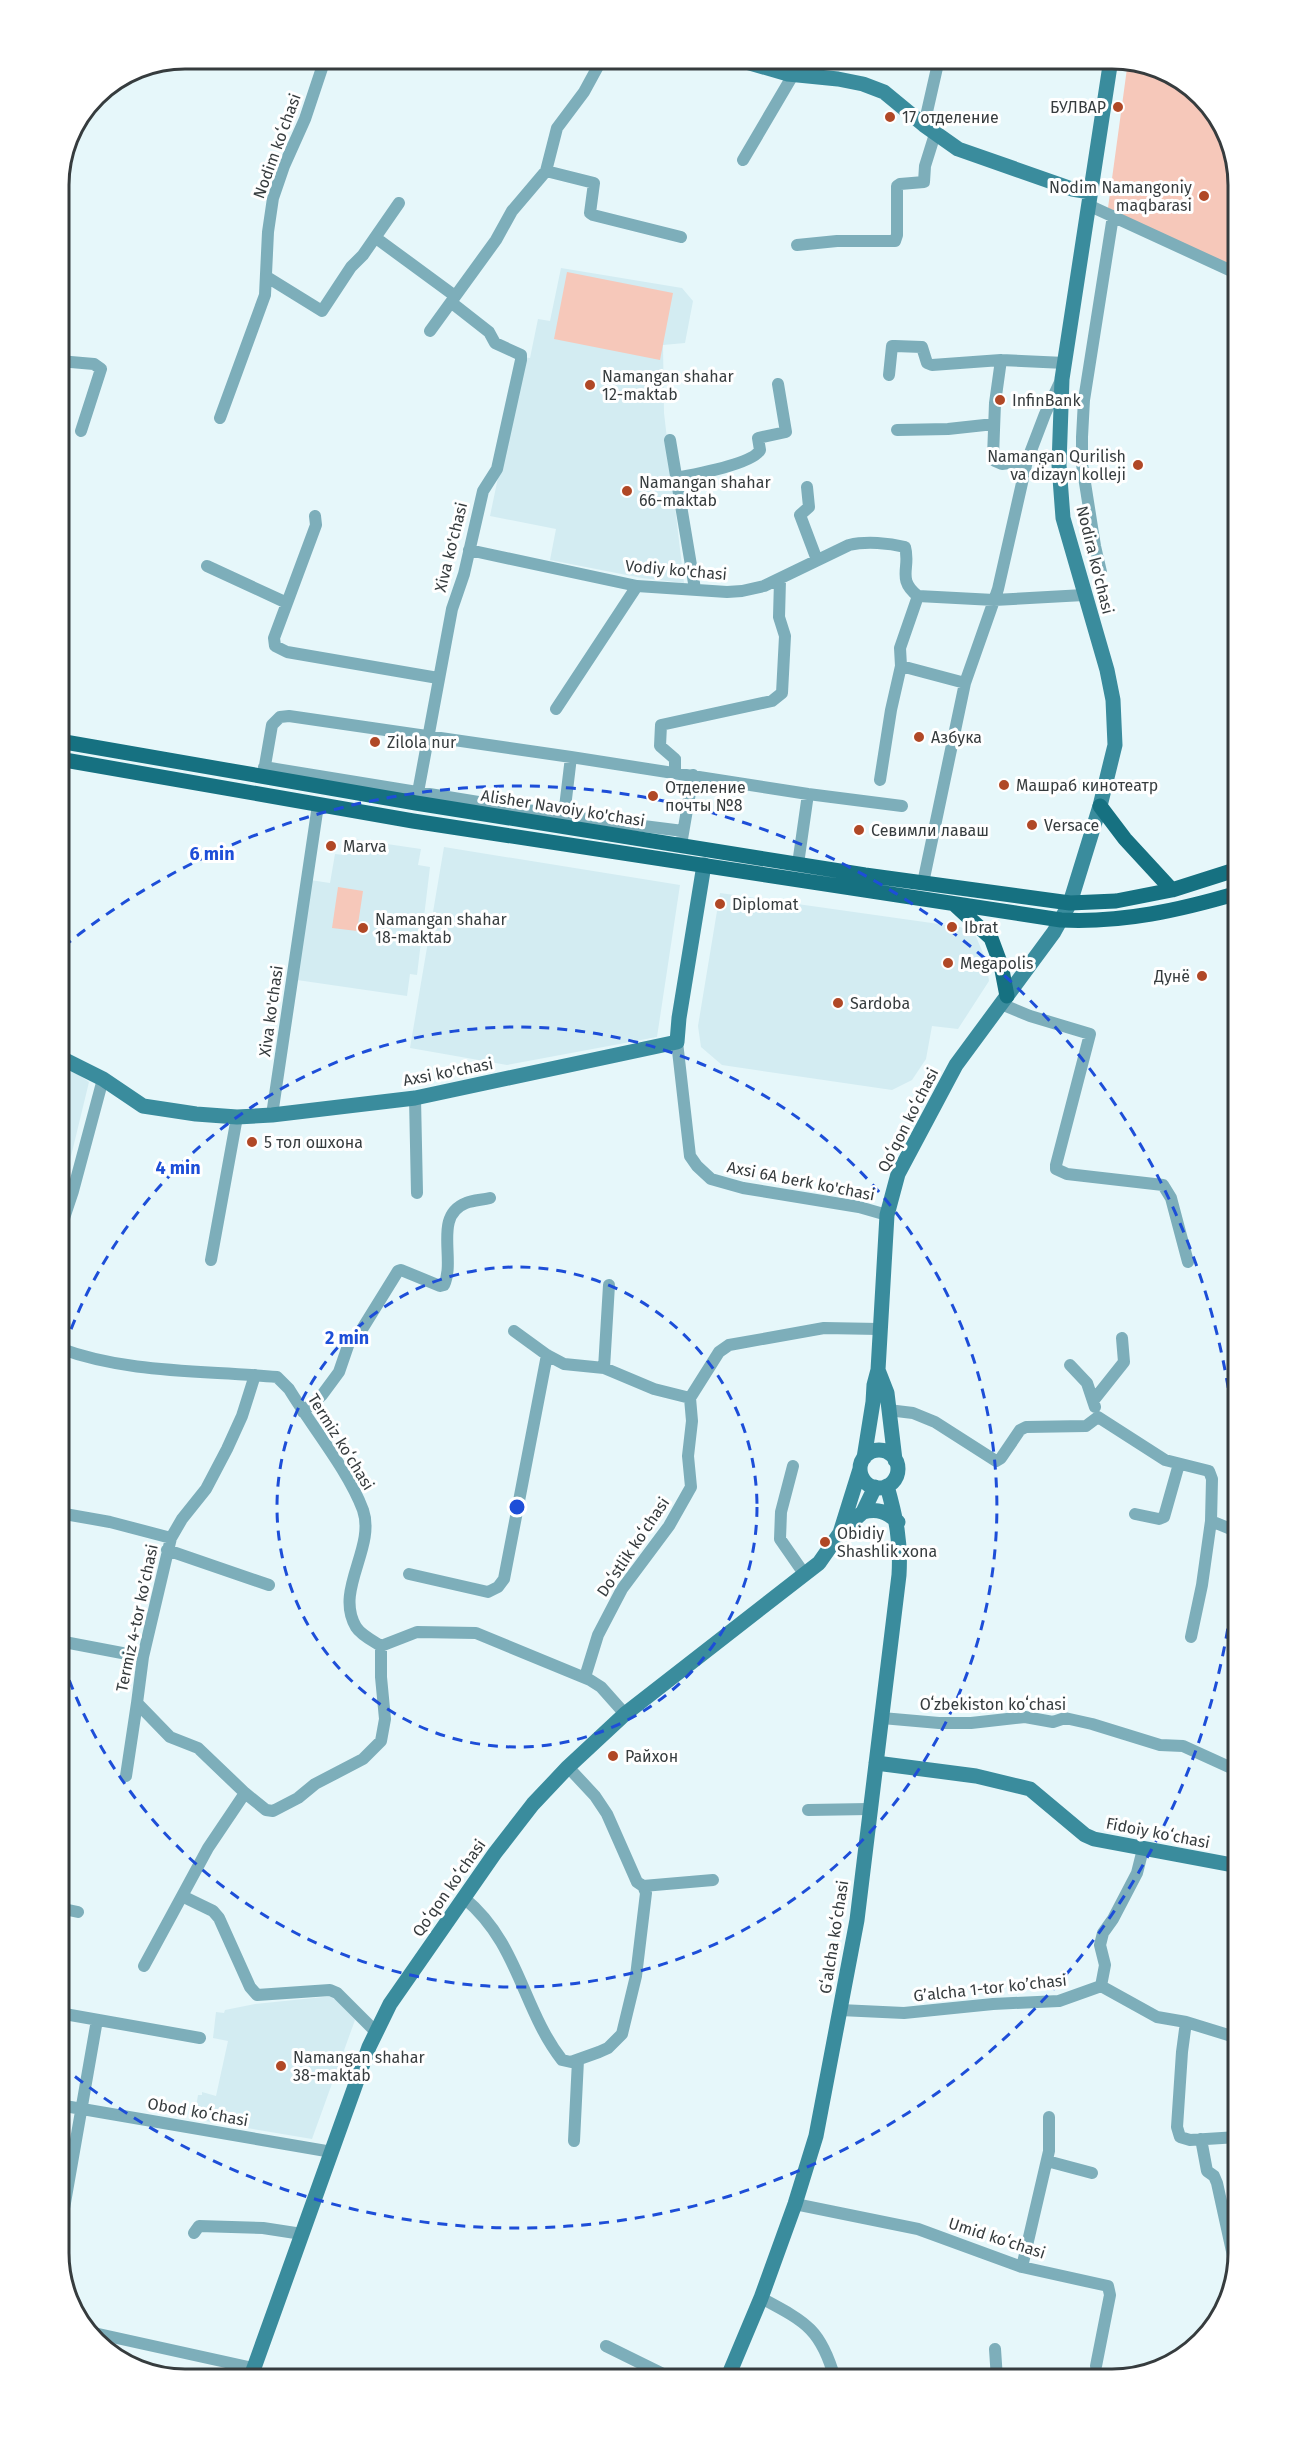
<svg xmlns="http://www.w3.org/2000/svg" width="1297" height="2438" viewBox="0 0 1297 2438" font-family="'Fira Sans',sans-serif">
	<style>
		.built { fill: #d3ecf2 }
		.green { fill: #f6c8ba }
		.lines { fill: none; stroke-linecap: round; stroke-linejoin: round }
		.street { stroke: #7daeba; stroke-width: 12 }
		.secondary { stroke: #3a8c9d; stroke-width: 15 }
		.primary { stroke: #167181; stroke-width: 15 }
		.ring { fill: none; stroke: #1d4ed8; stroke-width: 3; stroke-dasharray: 10 8 }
		.poi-dot { fill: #b04826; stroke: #fff; stroke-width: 2 }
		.labels { text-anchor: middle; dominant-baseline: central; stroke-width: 6; stroke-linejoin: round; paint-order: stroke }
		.poi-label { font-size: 16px; fill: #363c3e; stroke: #fff; text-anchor: start }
		.street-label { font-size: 16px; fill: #363c3e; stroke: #fff }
		.rim { fill: none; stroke: #363c3e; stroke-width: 3 }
		.centre { fill: #1d4ed8; stroke: #fff; stroke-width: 3 }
		.ring-label { font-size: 18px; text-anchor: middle; font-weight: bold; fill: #1d4ed8; stroke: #fff; stroke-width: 6; stroke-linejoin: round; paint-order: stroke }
	</style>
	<rect width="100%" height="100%" fill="#e6f7fa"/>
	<!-- built -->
	<path class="built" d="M561,268L682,288L693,301L685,343L663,345L664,413L684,583L642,578L550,560L556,529L490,516L523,357L530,358L538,319L550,321Z
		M346,838L421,849L418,865L430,867L417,975L410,974L407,996L297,980L310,880L330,883L335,854L344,855Z
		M444,847L680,885L657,1037L507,1065L410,1048Z
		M720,893L960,927L974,932L986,960L989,981L958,1029L932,1026L926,1059L912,1080L892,1090L722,1065L701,1047L698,1026Z
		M59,1067L79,1075L89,1082L66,1177L59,1175Z
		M333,1996L355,2020L312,2139L194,2119L198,2095H202V2092L216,2096L228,2041L213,2038L216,2012L224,2013L225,2010L255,2004Z"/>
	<!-- green -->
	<path class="green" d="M1128,61L1183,80L1229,136L1238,185V270L1108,208Z
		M567,272L673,293L660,360L554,339Z
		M338,887L363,891L357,931L332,928Z"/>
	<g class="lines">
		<!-- street -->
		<path class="street" d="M924,125L939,59
			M743,160L793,75
			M546,171L594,183L590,213L593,215L681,237
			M1088,205L1238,274
			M376,238L455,296
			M797,245L837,241H895L897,235V186L900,184L924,182L925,166L935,134
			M267,277L322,311L351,267L363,255L399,203
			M430,331L496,240L512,211L546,171L557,128L584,92L602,59
			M1001,360L995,403L993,457L995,461L1002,464L1027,461
			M59,361L94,364L101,369L81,431
			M889,375L892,346H895L922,347L927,363L932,365L1001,360L1065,363
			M220,418L265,295L268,232L273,198L284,166L305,119L325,59
			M897,430L948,429L994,424
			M670,440L695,589
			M676,478C692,475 753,464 760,450L758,438L786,432L778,384
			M807,487L809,507L800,515L817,560
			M315,516L316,525L274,638L275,646L287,652L438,678
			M469,550L637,586L727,592L742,591L764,586L849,545C866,541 889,543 905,547C911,568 896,579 918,596L994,600L1084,595
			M207,566L287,603
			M1101,572L1095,546L1082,464V437L1084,400L1113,216
			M901,666L965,683
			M556,709L637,586
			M264,767L564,816L683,831
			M675,773V759L660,746L661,725L772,701L782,693L785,636L779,617L780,580
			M263,777L272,725L280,717L289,716L571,757L808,794L902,806
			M880,780L891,710L901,666L900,648L918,596
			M416,803L452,609L464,574L483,491L497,469L521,360V355L495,343L489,332L452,303
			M563,824L571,757
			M682,839L693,775
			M798,864L808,794
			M923,883L965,683L998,589L1027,461L1045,414L1061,380
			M1001,1004L1030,1016L1090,1034L1056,1165V1169L1067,1174L1163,1185L1171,1198L1188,1262
			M677,1042L690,1156L697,1166L711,1179L743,1188L859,1207L887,1215
			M415,1098L417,1193
			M272,1115L318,805
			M59,1233L73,1191L103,1079
			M211,1260L237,1117
			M514,1331L547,1355L564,1364L604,1368L654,1389L690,1398L719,1352L729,1345L824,1328L879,1329
			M59,1348C128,1374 204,1370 277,1377L289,1389C312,1427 348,1470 363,1510C376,1548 334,1590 356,1627C361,1635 373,1641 381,1646L417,1632L476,1633L590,1680L601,1687L625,1714
			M1070,1365L1087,1383L1095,1407
			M604,1368L609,1285
			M255,1375L242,1416L227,1449L206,1489L182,1519L171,1538L143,1657L137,1703L170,1737L198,1748L245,1793L266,1810L273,1811L298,1798L315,1784L363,1759L381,1741L385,1719L381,1677V1646
			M1093,1401L1124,1362L1122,1338
			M888,1410L913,1413L935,1422L996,1461L1001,1458L1020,1430L1026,1427L1086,1426L1098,1417L1165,1460L1209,1471L1212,1479L1211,1521L1238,1532
			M303,1412L322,1395L339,1372L350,1340L359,1334L398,1271L401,1270L440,1286L444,1285C456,1259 433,1216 466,1203C473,1200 482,1200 490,1198
			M793,1466L781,1512L780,1539L805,1575
			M59,1513L110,1522L171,1538
			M1135,1514L1159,1519L1164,1517L1179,1464
			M167,1550L269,1585
			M409,1574L488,1592L498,1587L504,1579L547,1355
			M1191,1637L1202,1585L1211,1521
			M59,1641L143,1657
			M585,1677L598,1635L622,1589L669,1526L691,1487L688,1456L692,1421L690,1398
			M882,1718L939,1723H971L1025,1717L1053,1722L1065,1718L1092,1724L1160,1745L1183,1746L1238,1771
			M126,1776L137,1703
			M245,1793L208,1848L182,1896L213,1911L219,1918L250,1987L257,1995L330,1990L337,1993L376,2032
			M808,1810L869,1809
			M643,1886L713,1880
			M464,1898C519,1943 522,2009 562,2060L571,2062L599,2052L608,2048L622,2034L636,1976L646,1893L643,1886L637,1882L607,1814L595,1796L568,1767
			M59,1908L78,1912
			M144,1966L182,1896
			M1101,1986L1157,2017L1186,2022L1182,2052L1177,2127L1180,2137L1190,2140L1238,2137
			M840,2010L904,2013L993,2004L1059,2001L1101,1986L1105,1965L1100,1945L1103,1933L1113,1919L1137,1873L1143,1849
			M59,2013L200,2038
			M1186,2022L1238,2038
			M59,2105L332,2152
			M1201,2139L1207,2171L1214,2176L1217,2183L1235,2265
			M574,2141L578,2060
			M1047,2161L1092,2173
			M795,2204L918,2229L1022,2267L1108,2286L1110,2295L1096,2366
			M194,2233L199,2226L263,2228L302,2234
			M59,2237L97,2020
			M1022,2267L1049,2151V2117
			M761,2298C806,2322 821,2329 835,2379
			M94,2333L253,2368
			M606,2346L673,2379
			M995,2349L997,2379"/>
		<!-- secondary -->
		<path class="secondary" d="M736,59L788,74L838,79L863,84L884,92L924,125L958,149L1072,189L1090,192
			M59,1057L103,1079L143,1106L196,1114L237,1117L272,1115L415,1098L677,1042L679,1018L704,865
			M878,1370L887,1393L895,1460
			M860 1469a19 19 0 1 1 38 0a19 19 0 1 1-38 0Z
			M864,1458L873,1402L874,1385L878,1370L887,1215L898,1174L956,1065L1054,932L1070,903L1100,806L1115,745L1113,700L1107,670L1063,518L1059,465L1062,379L1111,59
			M863,1512C878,1508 887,1512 898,1522
			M842,1531L863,1512L875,1487
			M876,1763L976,1776L1030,1789L1085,1835L1094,1839L1238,1866
			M250,2379L369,2047L390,2004L495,1853L533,1804L568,1767L625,1714L819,1563L840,1533L860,1469
			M727,2379L761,2298L795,2204L816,2136L857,1920L899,1575C901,1541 896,1518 887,1486"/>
		<!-- primary -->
		<path class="primary" d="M59,741L416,803L865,875L1070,903L1116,901L1172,890L1238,869
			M59,759L413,821L1061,920C1123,923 1180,910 1238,893
			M1100,806L1125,839L1172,890
			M954,904L991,938L1001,965L1007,996"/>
	</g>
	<!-- distance rings -->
	<g class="ring">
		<circle cx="517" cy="1507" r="240"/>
		<path d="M59 1363A480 480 0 1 1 59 1651"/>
		<path d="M63 947A721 721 0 1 1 63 2067"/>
	</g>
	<!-- markers -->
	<g class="poi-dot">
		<circle cx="1118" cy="107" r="6"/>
		<circle cx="890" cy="117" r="6"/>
		<circle cx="1204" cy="196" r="6"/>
		<circle cx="590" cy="385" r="6"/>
		<circle cx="1000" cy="400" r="6"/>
		<circle cx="1138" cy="465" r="6"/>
		<circle cx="627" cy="491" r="6"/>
		<circle cx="919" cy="737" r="6"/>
		<circle cx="375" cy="742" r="6"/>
		<circle cx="1004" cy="785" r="6"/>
		<circle cx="653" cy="796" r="6"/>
		<circle cx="1032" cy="825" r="6"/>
		<circle cx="859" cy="830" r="6"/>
		<circle cx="331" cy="846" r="6"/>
		<circle cx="720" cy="904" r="6"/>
		<circle cx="952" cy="927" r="6"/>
		<circle cx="363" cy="928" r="6"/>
		<circle cx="948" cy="963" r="6"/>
		<circle cx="1202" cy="976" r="6"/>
		<circle cx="838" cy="1003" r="6"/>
		<circle cx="252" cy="1142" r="6"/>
		<circle cx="825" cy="1542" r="6"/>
		<circle cx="613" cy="1756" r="6"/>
		<circle cx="281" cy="2066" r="6"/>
	</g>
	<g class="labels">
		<!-- poi labels -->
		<g class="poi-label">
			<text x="1106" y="107" text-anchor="end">БУЛВАР</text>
			<text x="902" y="117">17 отделение</text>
			<text x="1192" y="187" text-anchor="end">Nodim Namangoniy<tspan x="1192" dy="18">maqbarasi</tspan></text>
			<text x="602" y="376">Namangan shahar<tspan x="602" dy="18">12-maktab</tspan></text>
			<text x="1012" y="400">InfinBank</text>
			<text x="1126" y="456" text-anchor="end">Namangan Qurilish<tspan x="1126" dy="18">va dizayn kolleji</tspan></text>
			<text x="639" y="482">Namangan shahar<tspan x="639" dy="18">66-maktab</tspan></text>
			<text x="931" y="737">Азбука</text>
			<text x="387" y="742">Zilola nur</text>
			<text x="1016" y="785">Машраб кинотеатр</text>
			<text x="665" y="787">Отделение<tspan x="665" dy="18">почты №8</tspan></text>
			<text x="1044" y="825">Versace</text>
			<text x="871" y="830">Севимли лаваш</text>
			<text x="343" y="846">Marva</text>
			<text x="732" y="904">Diplomat</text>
			<text x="375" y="919">Namangan shahar<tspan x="375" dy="18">18-maktab</tspan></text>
			<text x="964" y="927">Ibrat</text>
			<text x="960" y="963">Megapolis</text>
			<text x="1190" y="976" text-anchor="end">Дунё</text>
			<text x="850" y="1003">Sardoba</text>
			<text x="264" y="1142">5 тол ошхона</text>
			<text x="837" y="1533">Obidiy<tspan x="837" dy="18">Shashlik xona</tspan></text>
			<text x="625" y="1756">Райхон</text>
			<text x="293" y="2057">Namangan shahar<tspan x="293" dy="18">38-maktab</tspan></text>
		</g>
		<!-- street labels -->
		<g class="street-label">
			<text transform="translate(277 146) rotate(-70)">Nodim koʻchasi</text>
			<text transform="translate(451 547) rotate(-76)">Xiva ko'chasi</text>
			<text transform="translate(1095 560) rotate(76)">Nodira ko'chasi</text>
			<text transform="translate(676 570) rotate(5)">Vodiy ko'chasi</text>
			<text transform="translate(563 808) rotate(9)">Alisher Navoiy ko'chasi</text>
			<text transform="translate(271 1011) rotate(-82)">Xiva ko'chasi</text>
			<text transform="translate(448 1072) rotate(-11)">Axsi ko'chasi</text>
			<text transform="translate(908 1120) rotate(-63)">Qoʻqon koʻchasi</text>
			<text transform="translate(801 1181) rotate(11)">Axsi 6А berk ko'chasi</text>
			<text transform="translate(341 1442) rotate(58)">Termiz koʻchasi</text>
			<text transform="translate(633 1547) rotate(-56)">Doʻstlik koʻchasi</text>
			<text transform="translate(137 1618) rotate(-78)">Termiz 4-tor koʼchasi</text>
			<text x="993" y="1704">Oʻzbekiston koʻchasi</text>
			<text transform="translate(1158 1833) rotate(11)">Fidoiy koʻchasi</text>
			<text transform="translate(449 1888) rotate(-55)">Qoʻqon koʻchasi</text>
			<text transform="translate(834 1937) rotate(-81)">Gʻalcha koʻchasi</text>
			<text transform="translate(990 1988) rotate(-6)">Gʼalcha 1-tor koʼchasi</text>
			<text transform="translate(198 2112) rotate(10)">Obod koʻchasi</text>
			<text transform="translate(997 2238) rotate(18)">Umid koʻchasi</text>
		</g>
	</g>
	<!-- crop -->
	<path d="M0 0H1297V2438H0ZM185 69H1112A116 116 0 0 1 1228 185V2253A116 116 0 0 1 1112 2369H185A116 116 0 0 1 69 2253V185A116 116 0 0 1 185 69Z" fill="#fff" fill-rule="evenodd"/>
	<path class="rim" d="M185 69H1112A116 116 0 0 1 1228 185V2253A116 116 0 0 1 1112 2369H185A116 116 0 0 1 69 2253V185A116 116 0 0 1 185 69Z"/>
	<circle cx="517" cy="1507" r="9" class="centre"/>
	<g class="ring-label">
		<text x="212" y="860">6 min</text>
		<text x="178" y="1174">4 min</text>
		<text x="347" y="1344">2 min</text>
	</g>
</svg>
